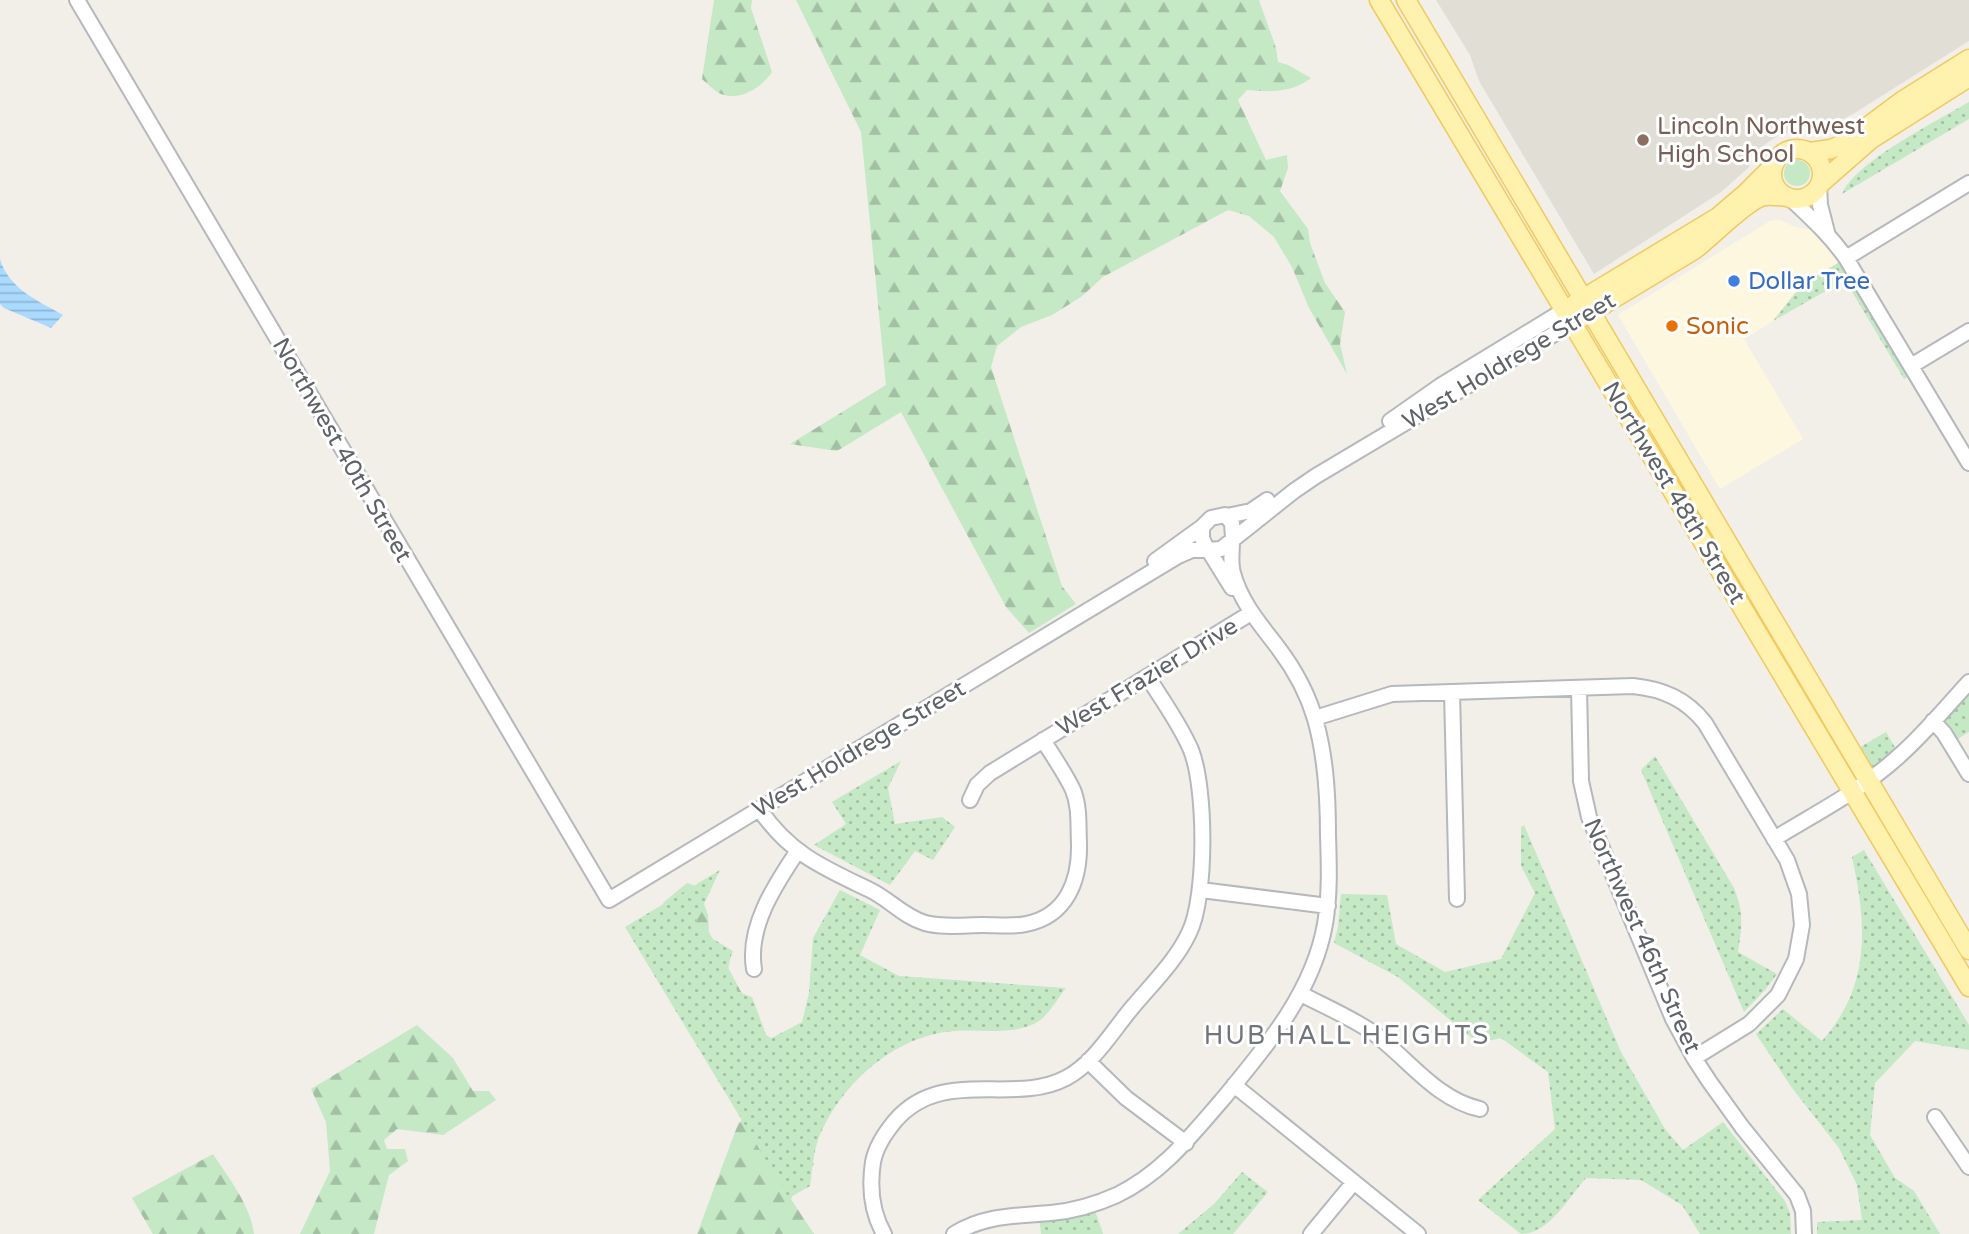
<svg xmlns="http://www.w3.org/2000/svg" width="1969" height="1234" viewBox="0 0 1969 1234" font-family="'Varela Round',sans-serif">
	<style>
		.commercial { fill: #fef7e0 }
		.education { fill: #e1ded6 }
		.green { fill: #c5e8c5 }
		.forest { fill: url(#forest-firs) }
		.park { fill: url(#park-dots) }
		.water { fill: url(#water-rules) }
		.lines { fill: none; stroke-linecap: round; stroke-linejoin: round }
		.minor-casing { stroke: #b5b8bc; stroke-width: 18 }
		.major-casing { stroke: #f2c960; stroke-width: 21 }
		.minor { stroke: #fff; stroke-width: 14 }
		.major { stroke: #fff2af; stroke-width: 18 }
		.education-dot { fill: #8d6e63; stroke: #fff; stroke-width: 2.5 }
		.shop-dot { fill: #3f7fe0; stroke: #fff; stroke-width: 2.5 }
		.food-dot { fill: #e8710a; stroke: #fff; stroke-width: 2.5 }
		.labels { text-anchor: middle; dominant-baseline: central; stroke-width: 6; stroke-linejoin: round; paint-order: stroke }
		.education-label { font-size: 24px; fill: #785e54; stroke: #fff; text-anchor: start }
		.shop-label { font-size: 24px; fill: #366cbe; stroke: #fff; text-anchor: start }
		.food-label { font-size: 24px; fill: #c56008; stroke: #fff; text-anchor: start }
		.street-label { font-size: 24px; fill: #5f6368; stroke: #fff }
		.neighbourhood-label { font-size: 26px; letter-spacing: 2px; fill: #70757a; stroke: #fff }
	</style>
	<defs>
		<pattern id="forest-firs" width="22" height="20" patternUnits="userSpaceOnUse" patternTransform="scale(1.75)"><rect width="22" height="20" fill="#c5e8c5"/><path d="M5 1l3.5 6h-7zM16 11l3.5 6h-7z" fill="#a3c0a4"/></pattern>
		<pattern id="park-dots" width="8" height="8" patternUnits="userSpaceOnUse" patternTransform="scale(1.75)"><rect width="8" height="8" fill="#c5e8c5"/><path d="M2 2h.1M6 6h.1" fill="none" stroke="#a3c0a4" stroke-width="1.8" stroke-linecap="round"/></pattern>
		<pattern id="water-rules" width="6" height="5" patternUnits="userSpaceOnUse" patternTransform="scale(1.75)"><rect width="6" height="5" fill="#aadaff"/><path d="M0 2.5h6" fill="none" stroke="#8eb4d2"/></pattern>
	</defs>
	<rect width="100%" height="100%" fill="#f1efe8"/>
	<!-- commercial -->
	<path class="commercial" d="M1780,220L1795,227L1827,232L1846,258L1797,289L1773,321L1744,339L1803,439L1720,489L1618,315L1770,221Z"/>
	<!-- education -->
	<path class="education" d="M1436,0H1969V41L1853,114L1828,127L1782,133L1761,147L1748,168L1721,192L1594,274L1479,81L1470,55Z"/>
	<!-- green -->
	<path class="green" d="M1784 173a13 13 0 1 1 26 0a13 13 0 1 1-26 0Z"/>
	<!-- forest -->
	<path class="forest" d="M714,0H752L751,8L772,72C762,87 739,103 719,93C713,90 707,83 702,79Z
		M796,0H1259L1276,48L1278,62L1288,65L1311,78C1291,93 1271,92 1247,90L1238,100L1266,160L1287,155L1288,168L1280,191L1308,229L1310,243L1325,283L1345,312L1340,344L1347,374L1309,308L1292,267L1274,237L1249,216L1228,210L1103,277L1081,297L1052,315L1021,327L997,346L991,367L1062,586L1076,604L1029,633L1006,607L901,412L837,451L790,444L886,385L861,132Z
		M687,883L698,887L708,915L709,932L763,1033L792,1051L827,1105L811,1160L814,1164L795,1190L791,1199L814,1234H697L738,1124L751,1110L657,915L664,902Z
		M417,1025L453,1058L473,1091H489L496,1100L443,1135L397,1129L384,1140L387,1149H405L408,1161L389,1175L374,1234H300L330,1171L326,1122L311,1089Z
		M213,1154C228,1177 251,1206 254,1234H153L132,1198Z"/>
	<!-- park -->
	<path class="park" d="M1969,102V119L1842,194C1855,162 1937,121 1969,102Z
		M1846,258L1915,372L1904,379L1845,280L1773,321L1802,285Z
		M1969,682V732L1951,743L1944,733L1941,712Z
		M1886,732L1900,756L1868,782L1850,753Z
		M1655,756L1734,888C1744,913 1742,926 1738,952L1777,974L1765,990L1744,1012L1641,770Z
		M901,761L888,788L895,824L942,817L955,827L933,860L915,851L890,885L814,845L846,824L832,802Z
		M1524,825L1621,1052L1665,1129L1683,1150L1723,1122L1785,1201L1790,1213L1791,1234H1700L1682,1205L1641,1180L1586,1178C1569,1197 1549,1234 1521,1234L1478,1200L1555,1129L1548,1072L1501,1038L1478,1043L1398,977L1334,943L1338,927L1341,894L1387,895L1396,944L1445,972L1501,959L1535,893L1521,866V827Z
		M1864,850L1969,1025V1050L1915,1041L1875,1083L1870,1135L1895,1178L1914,1191L1940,1234H1817V1222L1862,1220L1857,1185L1839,1148L1792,1088L1756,1034L1783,1009L1822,1041C1871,986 1867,925 1852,857Z
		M720,870L693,927L733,951C724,973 727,990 752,997L768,1040L802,1022L809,993L813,938L840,890L880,910L860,955L899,976L1066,988C1058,998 1049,1014 1039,1021C1016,1036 981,1029 955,1031C893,1035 837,1087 817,1143C813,1156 812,1172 810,1186L789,1198L625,927Z
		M1242,1172L1268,1192L1233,1234H1178L1214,1204Z
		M1093,1204L1103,1234H1041L1039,1214Z"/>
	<!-- water -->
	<path class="water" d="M0,259C9,289 37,300 63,315L51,328L4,308L0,304Z"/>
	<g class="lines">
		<!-- minor casing -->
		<g class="minor-casing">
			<path id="minor" d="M77,0L609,900L1178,556L1192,550H1207
				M1819,186L1820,205L1827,232
				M1790,198C1810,217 1830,235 1846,258L1969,463
				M1846,258L1969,183
				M1911,366L1969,331
				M1390,421L1440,386L1563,311
				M1227,516L1251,511L1267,500
				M1233,538L1232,523L1225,515L1211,518L1202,527V538L1207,550L1221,549L1294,491L1316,476L1571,324
				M1209,551L1232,588
				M1155,561L1202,527
				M1579,688L1581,781L1589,817L1673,1019L1694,1058L1709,1081L1742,1127L1797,1195L1803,1211L1804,1234
				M1452,692L1457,899
				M1315,718L1392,694L1633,686C1663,689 1686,699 1705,723L1787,860L1799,894L1802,925L1796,959L1778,995L1749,1024L1694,1058
				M1933,721L1944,733L1969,774
				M970,800L977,785L990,773L1251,613
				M760,810C790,854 824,868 870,890C889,899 904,917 925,923C943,928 965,925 983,925C997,925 1013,927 1026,924C1067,916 1080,880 1079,843C1078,826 1080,807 1073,790C1065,773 1053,756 1043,740
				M1774,839C1816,813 1862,790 1899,756C1924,734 1946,707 1969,682
				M1201,890L1328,906
				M754,969C747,927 775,885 797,852
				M1301,994C1324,1006 1350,1017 1372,1032C1408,1058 1435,1099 1480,1109
				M1088,1061L1126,1098L1186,1143
				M1234,1085L1418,1234
				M1935,1117L1969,1167
				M884,1234C871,1211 869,1188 873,1162C876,1146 885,1133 895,1121C942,1066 1013,1106 1066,1078C1093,1064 1112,1032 1131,1009C1151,985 1176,961 1189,933C1207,897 1206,787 1191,750C1180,724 1162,700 1148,677
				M954,1234C984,1215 1016,1216 1051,1213C1073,1211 1097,1204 1117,1195C1162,1173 1190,1137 1222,1100C1265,1048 1313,993 1325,924C1330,895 1329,865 1328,835C1328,796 1326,757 1315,719C1308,695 1294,669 1279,649C1261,625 1241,603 1233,573C1230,563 1232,552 1232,541
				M1311,1234L1354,1182"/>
		</g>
		<!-- major casing -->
		<g class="major-casing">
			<path id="major" d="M1379,0L1969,987
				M1406,0L1969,950
				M1772 174a25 25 0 1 1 50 0a25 25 0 1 1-50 0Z
				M1810,152L1831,149L1847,142L1902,101L1969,59
				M1821,183L1870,140L1969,77
				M1576,303L1718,217L1746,193L1773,166
				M1583,317L1694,250C1712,237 1746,200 1764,196C1772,195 1779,196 1787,197"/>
		</g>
		<!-- minor -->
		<use href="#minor" class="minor"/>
		<!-- major -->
		<use href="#major" class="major"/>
	</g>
	<!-- markers -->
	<circle class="education-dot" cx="1643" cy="140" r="7"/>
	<circle class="shop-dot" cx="1734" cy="281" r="7"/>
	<circle class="food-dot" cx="1672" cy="326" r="7"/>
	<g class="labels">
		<!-- education labels -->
		<g class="education-label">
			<text x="1657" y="126">Lincoln Northwest<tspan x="1657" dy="28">High School</tspan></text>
		</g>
		<!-- shop labels -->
		<g class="shop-label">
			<text x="1748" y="281">Dollar Tree</text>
		</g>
		<!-- food labels -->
		<g class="food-label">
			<text x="1686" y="326">Sonic</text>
		</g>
		<!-- street labels -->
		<g class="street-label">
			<text transform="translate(1509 361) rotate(-31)">West Holdrege Street</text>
			<text transform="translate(342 450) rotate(60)">Northwest 40th Street</text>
			<text transform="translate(1674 493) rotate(59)">Northwest 48th Street</text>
			<text transform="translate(1147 677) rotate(-31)">West Frazier Drive</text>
			<text transform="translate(859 749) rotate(-31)">West Holdrege Street</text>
			<text transform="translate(1642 936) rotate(66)">Northwest 46th Street</text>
		</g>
		<!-- neighbourhood labels -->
		<g class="neighbourhood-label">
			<text x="1347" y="1035">HUB HALL HEIGHTS</text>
		</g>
	</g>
</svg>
